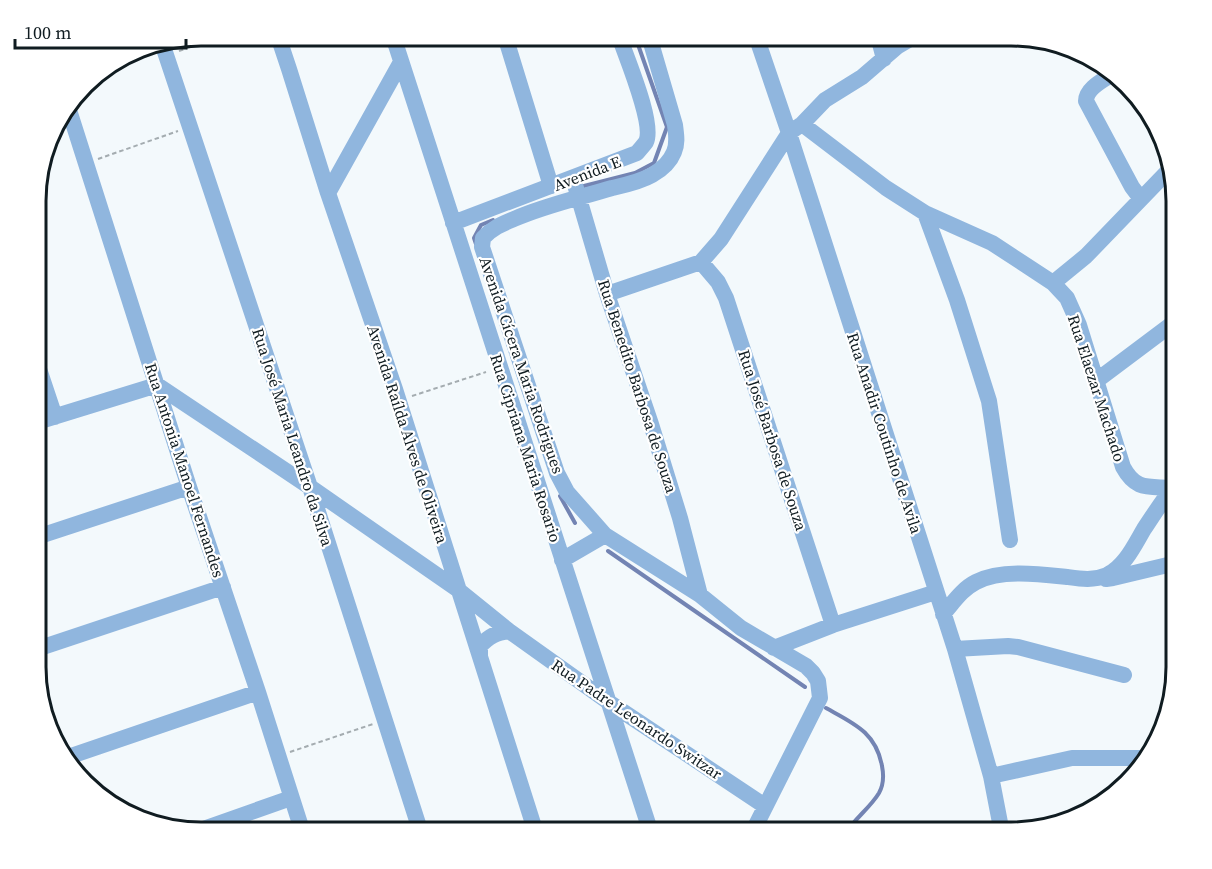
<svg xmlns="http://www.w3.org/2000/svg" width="1212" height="869" viewBox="0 0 1212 869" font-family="'Source Serif 4',serif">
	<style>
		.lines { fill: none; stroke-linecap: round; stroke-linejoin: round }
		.stream { stroke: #7384b3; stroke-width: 4 }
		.path { stroke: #a4acb0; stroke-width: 2; stroke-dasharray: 4.5 3; stroke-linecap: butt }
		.minor { stroke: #90b6de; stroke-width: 16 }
		.labels { text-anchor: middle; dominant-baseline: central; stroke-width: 4.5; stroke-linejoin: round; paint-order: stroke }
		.street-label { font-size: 16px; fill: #101c21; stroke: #fff }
		.rim { fill: none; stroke: #101c21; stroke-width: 3 }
	</style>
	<rect width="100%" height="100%" fill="#f3f9fc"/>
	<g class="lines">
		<!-- stream -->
		<path class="stream" d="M584,186L635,173L654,163L667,127L635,36
			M476,244L474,238L481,225L493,220
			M560,496L575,523
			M608,551L805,687
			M826,708C853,723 876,732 882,766C884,776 884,784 879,793C870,808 855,818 846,833"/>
		<!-- path -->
		<path class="path" d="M179,51L222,36
			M98,159L178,131
			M412,396L486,372
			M290,752L373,724"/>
		<!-- minor -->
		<path class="minor" d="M278,36L289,69L328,193L395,389L536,833
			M393,36L651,833
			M505,36L551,186
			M649,36L675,125C676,134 678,143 674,152C670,162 661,170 652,175C640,182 625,185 612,188C579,198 546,205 514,219C502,224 492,228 483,238L482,247L557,473L567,492L605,535L700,595L741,628L806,666L813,673L818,681L820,698L752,833
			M756,36L789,133L955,649L991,776L1002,833
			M878,36L884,59
			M162,43L310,487L421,833
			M1114,73C1104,80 1086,88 1086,101L1132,187L1141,199
			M68,107L189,487L258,692L303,833
			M802,124L825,100L862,77L898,46L915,36
			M573,178L607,294L651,424L680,518L700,595
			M328,193L401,62
			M925,213L957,300L989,401L1010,540
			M453,223L637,153C640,149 644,145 646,142C655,124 626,57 619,36
			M701,262L718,282L726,298L833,625
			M1053,283L1086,256L1170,169
			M607,294L701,262L721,239L789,133L802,124L886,188L925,213L992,243L1053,283L1067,298L1079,325L1123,467C1136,491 1148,486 1173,488
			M37,363L55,417
			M1096,381L1176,321
			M37,422L157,385L310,487L457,589L509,631L610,703L765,806
			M37,537L189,487
			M562,560L605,535
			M1106,579L1113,578L1176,563
			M943,614C953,603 962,589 976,582C1001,569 1039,574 1067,577C1081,579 1093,581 1107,575C1125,566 1134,546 1144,529C1154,514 1164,498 1176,484
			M774,648L833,625L936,592
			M37,649L223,587
			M955,649L1008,646L1018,647L1124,675
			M480,655V646C489,636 496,633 509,631
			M65,758L258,692
			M991,776L1072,758H1146
			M192,833L291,798"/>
	</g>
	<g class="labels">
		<!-- street labels -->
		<g class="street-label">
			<text transform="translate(587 173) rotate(-21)">Avenida E</text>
			<text transform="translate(522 365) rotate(71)">Avenida Cícera Maria Rodrigues</text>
			<text transform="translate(638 386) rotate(72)">Rua Benedito Barbosa de Souza</text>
			<text transform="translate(1097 388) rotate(72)">Rua Elaezar Machado</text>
			<text transform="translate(885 433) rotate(72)">Rua Anadir Coutinho de Avila</text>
			<text transform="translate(408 434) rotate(72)">Avenida Raílda Alves de Oliveira</text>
			<text transform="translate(293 437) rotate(72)">Rua José Maria Leandro da Silva</text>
			<text transform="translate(773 440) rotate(72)">Rua José Barbosa de Souza</text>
			<text transform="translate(526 448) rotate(72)">Rua Cipriana Maria Rosario</text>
			<text transform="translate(185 470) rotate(72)">Rua Antonia Manoel Fernandes</text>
			<text transform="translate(637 719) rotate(34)">Rua Padre Leonardo Switzar</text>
		</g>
	</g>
	<!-- crop -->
	<path d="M0 0H1212V869H0ZM201 46H1011A155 155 0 0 1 1166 201V667A155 155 0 0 1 1011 822H201A155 155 0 0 1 46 667V201A155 155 0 0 1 201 46Z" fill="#fff" fill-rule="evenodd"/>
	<path class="rim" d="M201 46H1011A155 155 0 0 1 1166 201V667A155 155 0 0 1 1011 822H201A155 155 0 0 1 46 667V201A155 155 0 0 1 201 46Z"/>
	<!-- scale -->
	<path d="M15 39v9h171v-9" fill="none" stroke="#101c21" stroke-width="3"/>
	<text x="24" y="39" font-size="18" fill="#101c21" stroke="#ffffff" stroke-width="4.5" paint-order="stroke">100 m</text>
</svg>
